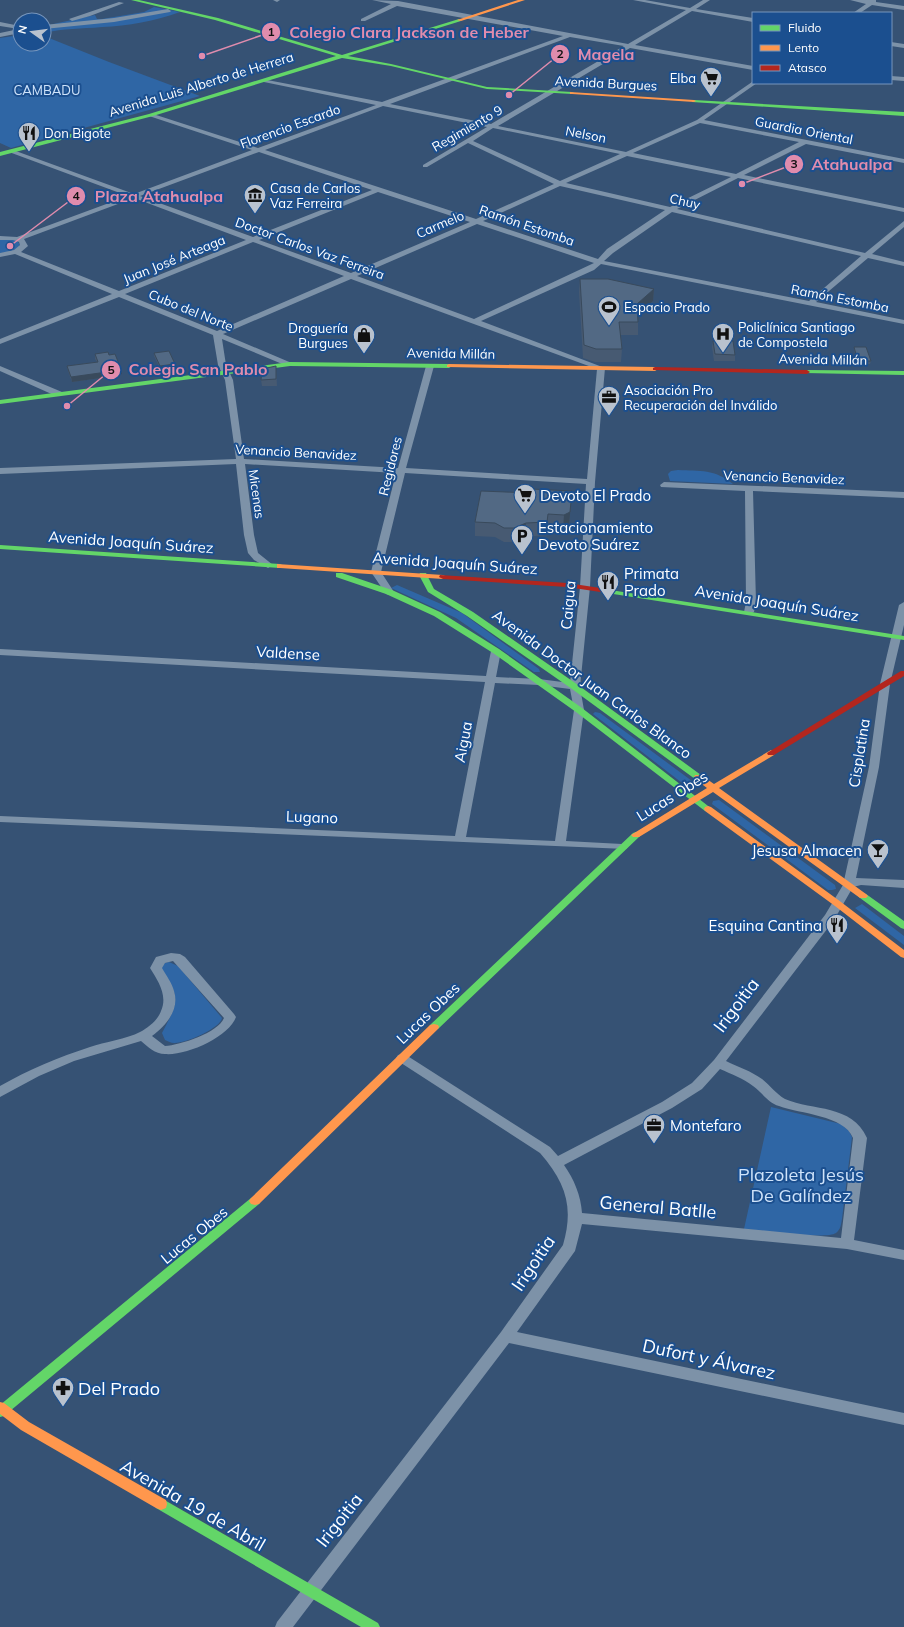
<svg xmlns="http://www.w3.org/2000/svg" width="904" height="1627" viewBox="0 0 904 1627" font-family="Mulish,sans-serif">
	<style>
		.green { fill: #2f66a5 }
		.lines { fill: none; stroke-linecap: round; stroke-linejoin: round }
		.street { fill: #7d92a8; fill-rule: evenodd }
		.fast { fill: #63d668; fill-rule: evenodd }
		.slow { fill: #ff974d; fill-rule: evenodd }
		.jam { fill: #b3261e; fill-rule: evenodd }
		.wall { fill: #475a72 }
		.shaded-wall { fill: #394a5c }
		.building { fill: #526984; stroke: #394a5c }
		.labels { text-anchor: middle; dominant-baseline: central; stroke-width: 4; stroke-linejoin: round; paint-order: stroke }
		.far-poi-label { font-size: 13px; fill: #fff; stroke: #1b4f8f; text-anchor: start }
		.far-street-label { font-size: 13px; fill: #fff; stroke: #1b4f8f }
		.far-park-label { font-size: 13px; fill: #cfe3fa; stroke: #1b4f8f }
		.poi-label { font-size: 15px; fill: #fff; stroke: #1b4f8f; text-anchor: start }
		.street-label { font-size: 15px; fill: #fff; stroke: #1b4f8f }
		.near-street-label { font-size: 18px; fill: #fff; stroke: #1b4f8f }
		.near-park-label { font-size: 18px; fill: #cfe3fa; stroke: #1b4f8f }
		.near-poi-label { font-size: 18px; fill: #fff; stroke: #1b4f8f; text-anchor: start }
		.leader { fill: none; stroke: #e08cad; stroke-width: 1.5 }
		.callout-dot { fill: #e08cad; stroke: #1b4f8f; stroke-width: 1.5 }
		.mark-label { font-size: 12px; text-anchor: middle; font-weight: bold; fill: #111 }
		.callout-label { font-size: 16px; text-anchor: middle; font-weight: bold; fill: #e08cad; stroke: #1b4f8f; stroke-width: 4; stroke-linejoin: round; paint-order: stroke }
	</style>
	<rect width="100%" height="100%" fill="#365274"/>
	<!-- green -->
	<path class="green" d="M154,7L180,12C155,21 128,26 102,27C81,29 64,28 44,33V26L95,15L97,19H102L144,12Z
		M20,35V44H44V36L109,62L200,96L11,148L0,143V38Z
		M0,239C7,239 15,238 20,244C17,252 7,252 0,253Z
		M678,470C700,471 715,469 733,484L670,481L668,474L671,471Z
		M397,585L462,613L539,669L540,672H534L456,618L391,588Z
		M595,712L600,713L692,781L694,783L693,786H686L593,714Z
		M719,800L835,885L836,889L832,890H828L712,804L713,801Z
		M862,904L904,936V945L855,908Z
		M169,962L178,966L222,1018C221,1028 184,1044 174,1043C171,1043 168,1041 165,1040L162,1033C178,1002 182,998 160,969L165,963Z
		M771,1107L841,1124L849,1131L852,1137L842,1219C841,1224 841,1229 836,1233C825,1240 760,1230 744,1229Z"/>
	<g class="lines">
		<!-- street -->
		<path class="street" d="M273,0H280L277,2Z
			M372,0L398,1L628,44L686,10L633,0H645L690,8L703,0H710L696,9L753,18V22L692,11L635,45L753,66V70L630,48L498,126L626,152L697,120L752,82L757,83L704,120L904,159V163L806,144L744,175L904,208V212L738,178L677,209L865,253L904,221V227L872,254L904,262V266L868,258L816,302L904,320V324L601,264L594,270L481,321L605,368L595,482L590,587L580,687L584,710L566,841L622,844L626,845L628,847L626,849L0,822V816L455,836L485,682L0,655V649L486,676L491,651L496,648L501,651L496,677L539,679L570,683L580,587L586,484L405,473L381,572L394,592L389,595L386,594L371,572L396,473L245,464L254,535L258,553L273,565L268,568L254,560L248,553L244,535L236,464L0,474V468L236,459L225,380L218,365L213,335L119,297L0,344V339L112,294L15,254L0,257V253L14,250L20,245L19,242L13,240H0V236L17,237L128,196L9,152V150H13L134,194L252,150L149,116V114H153L258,148L376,105L264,82L262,81V79L382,102L563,36L397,6L365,21H361V19L391,4ZM570,37L624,46L491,124L390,104ZM383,106L487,127L423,165V167H427L468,143L554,184L476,219L265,150ZM700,123L799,142L736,174L633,153ZM493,128L620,154L560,181L473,141ZM259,152L372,190L253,237L140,196ZM627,156L731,177L670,207L566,183ZM560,186L665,210L607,249L598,259L483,221ZM378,192L470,222L351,273L259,240ZM134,198L246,240L119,291L21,252L28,246L24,239ZM672,212L861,256L809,301L604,261L613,253ZM477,224L594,263L474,319L357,276ZM253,242L344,276L217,331L125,294ZM351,279L597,369L587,479L406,468L434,366L430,364L426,366L398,468L244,459L233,380L226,365L222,339L287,366H290L294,364L223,334ZM495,683L539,685L570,689L574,710L555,841L466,837Z
			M850,0H876V2L904,6V10L872,5L860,13H853L866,4Z
			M119,2L124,3L90,16L72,21L69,19Z
			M168,9L171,11L170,12L114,22L44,29V25L114,18Z
			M0,22L20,26V33L0,37V33L19,29L0,26Z
			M891,42L904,44V48L891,46Z
			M891,76L904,77V81L891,80Z
			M0,366L62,392L63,394L59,396H56L0,371Z
			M664,482L904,492V498L753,491L756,602L754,612L749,615L744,612L746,602L745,491L661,487L660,485Z
			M904,602V625L890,684L879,767L856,878L904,880V888L861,885L853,887L834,920L726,1061C738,1067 751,1071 762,1079C770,1085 776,1094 785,1099C813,1111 852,1104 867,1138L854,1240L904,1250V1260L847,1249L582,1224L575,1251L517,1332L904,1413V1425L509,1343L293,1627H275L277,1622L501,1332L563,1245C574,1207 566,1183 540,1153L398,1061L396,1058L398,1055L402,1054L406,1055L550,1147L558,1156L662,1102L692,1083L714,1060L825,915L843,885L869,767L880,684L899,605ZM720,1069C731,1074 743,1078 753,1086C762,1092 768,1103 779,1106C800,1114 844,1115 853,1138L841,1238L582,1213C581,1196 574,1179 564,1165L672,1108L702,1089Z
			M171,953L180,954L185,957L234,1014L236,1017C229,1037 186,1056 165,1054C155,1054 148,1047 141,1041L74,1061L39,1076L0,1097V1086C28,1070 59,1057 90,1047C104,1042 127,1039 140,1032C148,1028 158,1020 161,1011C168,995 158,981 150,968L156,957ZM173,961L224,1018C218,1033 180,1045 165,1046L152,1036C166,1026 180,1009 174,991C172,983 166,975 162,968L165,963Z"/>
		<!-- fast -->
		<path class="fast" d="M131,0H139L218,18L342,55L459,19L461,21L348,56L391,64L487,87L572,92L574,93L572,94L487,89L391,66L342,58L153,116L0,156V152L149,114L336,56L215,20Z
			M694,100L904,112V116L692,102V101Z
			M290,362L449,364L452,366L449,368L290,366L0,404V400Z
			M807,370L904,371V375L805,373L804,372Z
			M0,545L280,564L284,566L280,568L0,549Z
			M336,573H342L392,590L440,612L499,649L582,708L712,809L711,811H705L576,712L493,653L434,616L386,594L336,577Z
			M420,573H426L434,589L473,612L578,685L701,775L702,777L701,779H695L572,689L467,616L428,592L419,575Z
			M604,589L904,636V640L607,593H604L603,591Z
			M636,832L641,835L639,837L438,1029H430L429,1027L430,1025L633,833Z
			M863,893L866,894L904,921V929L901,928L860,898L858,896L860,894Z
			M255,1197L259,1198L261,1201L259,1204L4,1416L0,1417V1405L251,1198Z
			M161,1498L378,1623L380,1627H361L156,1508L155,1504L156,1500Z"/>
		<!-- slow -->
		<path class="slow" d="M518,0H525L461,21L457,20Z
			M570,92L694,100L696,101L694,102L572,94H570Z
			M449,364L655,367L658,369L655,371L447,367V365Z
			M277,564L443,575L447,577L443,579L280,568H277Z
			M771,750L774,751L775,753L774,755L719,788L866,894L868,896L866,898H860L713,792L639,837H633L631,835L707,788L695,779L694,777L695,775H701L714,784Z
			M708,806L711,807L841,902L904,950V958L901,957L835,906L705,811L704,809L705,807Z
			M434,1024L438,1025L439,1027L438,1029L259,1204L255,1205L251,1204L249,1201L251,1198L430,1025Z
			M0,1402L4,1403L29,1422L166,1500L167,1504L166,1508L161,1510L156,1508L21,1430L0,1414Z"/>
		<!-- jam -->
		<path class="jam" d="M655,367L807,370L810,372L807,374L653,370V368Z
			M440,575L567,583L607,589L611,591L607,593L567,587L443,579L439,577Z
			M901,671H904V676L774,755H768L767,753Z"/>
	</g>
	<!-- wall -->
	<path class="wall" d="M580,279L654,289L653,301L638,314V335H621L622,349L621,362H595L583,358L579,292Z
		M713,341L735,355V361H714L712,347Z
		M854,347L871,361L870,364H858L854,350Z
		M154,353L175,364L176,368L161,370L154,356Z
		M95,354L109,355L122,374L115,375V376L72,382L68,371L67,366L97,362L95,359Z
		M276,366L277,386H262L261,380Z
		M572,491L569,526L563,529L547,528V535L525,537L514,542H504L495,537L475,536V522L531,493Z"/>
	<!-- shaded-wall -->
	<path class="shaded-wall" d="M654,289L653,301L636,316L637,304Z
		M175,364L176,368L161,370L160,366Z
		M121,369L122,374L115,375V376L72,382L71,377Z
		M572,491L569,526L563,529L564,515Z
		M526,523L525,537L514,542V528Z"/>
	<!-- building -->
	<path class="building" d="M580,279H608L654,289L637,304L638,322H619L622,349H596L584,345Z
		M713,341H733L735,355L715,354Z
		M854,347H866L871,361H858Z
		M169,351L175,364L160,366L154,353Z
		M108,352L109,355L115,354L121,369L114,370V371L71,377L67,366L98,362L95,354Z
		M276,366V379L261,380L262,369Z
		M531,489L572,491L570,512L564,515L548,514L547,522L526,523L514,528H504L495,523L475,522L481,491L531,493Z"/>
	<!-- icons -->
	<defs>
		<g id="supermarket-pin" transform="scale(1.15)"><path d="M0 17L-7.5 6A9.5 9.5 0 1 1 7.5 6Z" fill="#b9c2ce" stroke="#1b4f8f"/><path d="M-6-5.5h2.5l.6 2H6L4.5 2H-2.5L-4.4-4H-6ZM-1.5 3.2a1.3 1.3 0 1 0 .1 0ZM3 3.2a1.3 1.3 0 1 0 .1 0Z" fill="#111"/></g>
		<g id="restaurant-pin" transform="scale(1.15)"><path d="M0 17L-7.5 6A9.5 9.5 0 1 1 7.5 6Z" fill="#b9c2ce" stroke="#1b4f8f"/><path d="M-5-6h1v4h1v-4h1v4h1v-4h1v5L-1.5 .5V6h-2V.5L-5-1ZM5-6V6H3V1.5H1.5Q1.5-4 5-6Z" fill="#111"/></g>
		<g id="museum-pin" transform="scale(1.15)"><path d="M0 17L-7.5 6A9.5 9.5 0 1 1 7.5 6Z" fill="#b9c2ce" stroke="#1b4f8f"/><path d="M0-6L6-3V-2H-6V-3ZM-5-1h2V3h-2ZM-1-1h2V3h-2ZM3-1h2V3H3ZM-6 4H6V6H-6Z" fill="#111"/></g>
		<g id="stadium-pin" transform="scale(1.15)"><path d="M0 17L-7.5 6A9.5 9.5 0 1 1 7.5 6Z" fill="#b9c2ce" stroke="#1b4f8f"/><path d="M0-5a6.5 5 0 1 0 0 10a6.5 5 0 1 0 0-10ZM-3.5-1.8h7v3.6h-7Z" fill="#111"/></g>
		<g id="hospital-pin" transform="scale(1.15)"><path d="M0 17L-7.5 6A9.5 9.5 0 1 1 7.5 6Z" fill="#b9c2ce" stroke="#1b4f8f"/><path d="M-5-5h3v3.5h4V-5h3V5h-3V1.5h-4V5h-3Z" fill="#111"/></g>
		<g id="shop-pin" transform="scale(1.15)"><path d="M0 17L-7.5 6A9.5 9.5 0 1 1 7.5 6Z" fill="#b9c2ce" stroke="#1b4f8f"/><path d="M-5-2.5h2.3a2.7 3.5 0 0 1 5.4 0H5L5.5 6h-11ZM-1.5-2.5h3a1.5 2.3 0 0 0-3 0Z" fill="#111"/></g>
		<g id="office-pin" transform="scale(1.15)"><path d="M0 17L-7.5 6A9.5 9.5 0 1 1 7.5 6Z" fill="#b9c2ce" stroke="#1b4f8f"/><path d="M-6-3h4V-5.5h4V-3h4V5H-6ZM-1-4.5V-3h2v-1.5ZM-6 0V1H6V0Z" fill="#111"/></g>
		<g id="parking-pin" transform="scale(1.15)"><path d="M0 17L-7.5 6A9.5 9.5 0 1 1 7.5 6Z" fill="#b9c2ce" stroke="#1b4f8f"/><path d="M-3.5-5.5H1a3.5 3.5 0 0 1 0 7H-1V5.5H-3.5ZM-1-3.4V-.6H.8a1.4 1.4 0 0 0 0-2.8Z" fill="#111"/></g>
		<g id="bar-pin" transform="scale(1.15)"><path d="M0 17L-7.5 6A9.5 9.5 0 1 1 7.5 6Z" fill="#b9c2ce" stroke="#1b4f8f"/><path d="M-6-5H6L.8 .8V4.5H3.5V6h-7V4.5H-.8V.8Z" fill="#111"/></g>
		<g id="pharmacy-pin" transform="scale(1.15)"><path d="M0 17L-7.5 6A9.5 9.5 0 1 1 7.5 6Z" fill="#b9c2ce" stroke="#1b4f8f"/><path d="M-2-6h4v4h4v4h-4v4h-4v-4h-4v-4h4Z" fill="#111"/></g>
	</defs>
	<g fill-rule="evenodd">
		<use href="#supermarket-pin" x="711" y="78"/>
		<use href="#restaurant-pin" x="29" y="133"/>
		<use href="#museum-pin" x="255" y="195"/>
		<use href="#stadium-pin" x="609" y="307"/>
		<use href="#hospital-pin" x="723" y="334"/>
		<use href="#shop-pin" x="364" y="335"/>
		<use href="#office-pin" x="609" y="397"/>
		<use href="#supermarket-pin" x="525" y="495"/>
		<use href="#parking-pin" x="522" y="536"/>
		<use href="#restaurant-pin" x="608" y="582"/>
		<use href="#bar-pin" x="878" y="850"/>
		<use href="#restaurant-pin" x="837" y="925"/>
		<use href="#office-pin" x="654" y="1125"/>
		<use href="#pharmacy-pin" x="63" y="1388"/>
	</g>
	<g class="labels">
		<!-- far-poi labels -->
		<g class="far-poi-label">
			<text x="696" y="78" text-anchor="end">Elba</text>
			<text x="44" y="133">Don Bigote</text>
			<text x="270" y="188">Casa de Carlos<tspan x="270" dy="15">Vaz Ferreira</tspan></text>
			<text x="624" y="307">Espacio Prado</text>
			<text x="738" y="327">Policlínica Santiago<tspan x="738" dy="15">de Compostela</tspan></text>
			<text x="348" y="328" text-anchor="end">Droguería<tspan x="348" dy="15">Burgues</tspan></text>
			<text x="624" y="390">Asociación Pro<tspan x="624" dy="15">Recuperación del Inválido</tspan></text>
		</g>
		<!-- far-street labels -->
		<g class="far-street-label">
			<text transform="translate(606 83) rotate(3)">Avenida Burgues</text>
			<text transform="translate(201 84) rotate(-17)">Avenida Luis Alberto de Herrera</text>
			<text transform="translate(290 126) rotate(-20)">Florencio Escardo</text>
			<text transform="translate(467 128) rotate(-30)">Regimiento 9</text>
			<text transform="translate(804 130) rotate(11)">Guardia Oriental</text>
			<text transform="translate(586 134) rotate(11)">Nelson</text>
			<text transform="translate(685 201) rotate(13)">Chuy</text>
			<text transform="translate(440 224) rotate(-23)">Carmelo</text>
			<text transform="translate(527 225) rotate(19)">Ramón Estomba</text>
			<text transform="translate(310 248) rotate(20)">Doctor Carlos Vaz Ferreira</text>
			<text transform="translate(174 259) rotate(-22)">Juan José Arteaga</text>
			<text transform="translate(840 298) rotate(11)">Ramón Estomba</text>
			<text transform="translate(191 310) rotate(22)">Cubo del Norte</text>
			<text transform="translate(451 353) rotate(1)">Avenida Millán</text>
			<text transform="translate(823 359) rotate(1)">Avenida Millán</text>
			<text transform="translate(296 452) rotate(3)">Venancio Benavidez</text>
			<text transform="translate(390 466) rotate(-76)">Regidores</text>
			<text transform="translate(784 477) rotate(2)">Venancio Benavidez</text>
			<text transform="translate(257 494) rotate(82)">Micenas</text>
		</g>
		<!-- far-park labels -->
		<g class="far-park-label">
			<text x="47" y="90">CAMBADU</text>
		</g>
		<!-- poi labels -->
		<g class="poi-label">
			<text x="540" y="495">Devoto El Prado</text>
			<text x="538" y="527">Estacionamiento<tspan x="538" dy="17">Devoto Suárez</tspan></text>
			<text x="624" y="573">Primata<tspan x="624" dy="17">Prado</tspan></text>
			<text x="862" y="850" text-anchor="end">Jesusa Almacen</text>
			<text x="822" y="925" text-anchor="end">Esquina Cantina</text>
			<text x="670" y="1125">Montefaro</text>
		</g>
		<!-- street labels -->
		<g class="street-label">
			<text transform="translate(131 542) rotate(4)">Avenida Joaquín Suárez</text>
			<text transform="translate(455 563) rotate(4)">Avenida Joaquín Suárez</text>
			<text transform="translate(777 603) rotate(9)">Avenida Joaquín Suárez</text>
			<text transform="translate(568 605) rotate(-85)">Caigua</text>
			<text transform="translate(288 653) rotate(3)">Valdense</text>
			<text transform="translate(592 684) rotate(36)">Avenida Doctor Juan Carlos Blanco</text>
			<text transform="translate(463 742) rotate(-79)">Aigua</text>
			<text transform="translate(859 753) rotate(-81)">Cisplatina</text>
			<text transform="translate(672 796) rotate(-32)">Lucas Obes</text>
			<text transform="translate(312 817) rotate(2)">Lugano</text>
			<text transform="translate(428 1013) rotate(-44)">Lucas Obes</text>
			<text transform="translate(194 1235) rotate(-39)">Lucas Obes</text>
		</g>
		<!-- near-street labels -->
		<g class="near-street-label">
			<text transform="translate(736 1005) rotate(-53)">Irigoitia</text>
			<text transform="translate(658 1207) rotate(5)">General Batlle</text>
			<text transform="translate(533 1263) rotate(-56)">Irigoitia</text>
			<text transform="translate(709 1359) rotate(12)">Dufort y Álvarez</text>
			<text transform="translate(193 1505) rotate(30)">Avenida 19 de Abril</text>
			<text transform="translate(339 1520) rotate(-52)">Irigoitia</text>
		</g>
		<!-- near-park labels -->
		<g class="near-park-label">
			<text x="801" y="1174">Plazoleta Jesús<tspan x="801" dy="21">De Galíndez</tspan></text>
		</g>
		<!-- near-poi labels -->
		<g class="near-poi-label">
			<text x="78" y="1388">Del Prado</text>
		</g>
	</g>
	<!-- callouts -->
	<path class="leader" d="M202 56L271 32M509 95L560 54M742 184L794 164M10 246L76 196M67 406L111 370"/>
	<g class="callout-dot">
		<circle cx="202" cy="56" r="4"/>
		<circle cx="509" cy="95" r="4"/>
		<circle cx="742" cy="184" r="4"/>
		<circle cx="10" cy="246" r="4"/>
		<circle cx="67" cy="406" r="4"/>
		<circle cx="271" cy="32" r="10"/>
		<circle cx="560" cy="54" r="10"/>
		<circle cx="794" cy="164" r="10"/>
		<circle cx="76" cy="196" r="10"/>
		<circle cx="111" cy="370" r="10"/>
	</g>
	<g class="mark-label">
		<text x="271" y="36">1</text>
		<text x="560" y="58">2</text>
		<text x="794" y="168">3</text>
		<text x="76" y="200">4</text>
		<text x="111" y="374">5</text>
	</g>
	<g class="callout-label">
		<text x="409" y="38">Colegio Clara Jackson de Heber</text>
		<text x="606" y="60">Magela</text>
		<text x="852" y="170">Atahualpa</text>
		<text x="159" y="202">Plaza Atahualpa</text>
		<text x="198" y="375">Colegio San Pablo</text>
	</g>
	<!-- legend -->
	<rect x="752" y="12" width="140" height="72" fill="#1b4f8f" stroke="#7695bc"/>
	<rect x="760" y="25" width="20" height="6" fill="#63d668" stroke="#7695bc"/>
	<text x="788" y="32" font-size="12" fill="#ffffff">Fluido</text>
	<rect x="760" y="45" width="20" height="6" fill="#ff974d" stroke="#7695bc"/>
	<text x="788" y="52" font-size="12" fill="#ffffff">Lento</text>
	<rect x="760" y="65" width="20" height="6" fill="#b3261e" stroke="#7695bc"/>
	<text x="788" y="72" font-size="12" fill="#ffffff">Atasco</text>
	<!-- north arrow -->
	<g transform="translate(32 32) rotate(284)"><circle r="19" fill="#1b4f8f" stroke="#7695bc"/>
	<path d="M0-3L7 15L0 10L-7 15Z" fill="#b9c2ce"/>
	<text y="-6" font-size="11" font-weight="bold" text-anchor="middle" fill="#ffffff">N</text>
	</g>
</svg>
